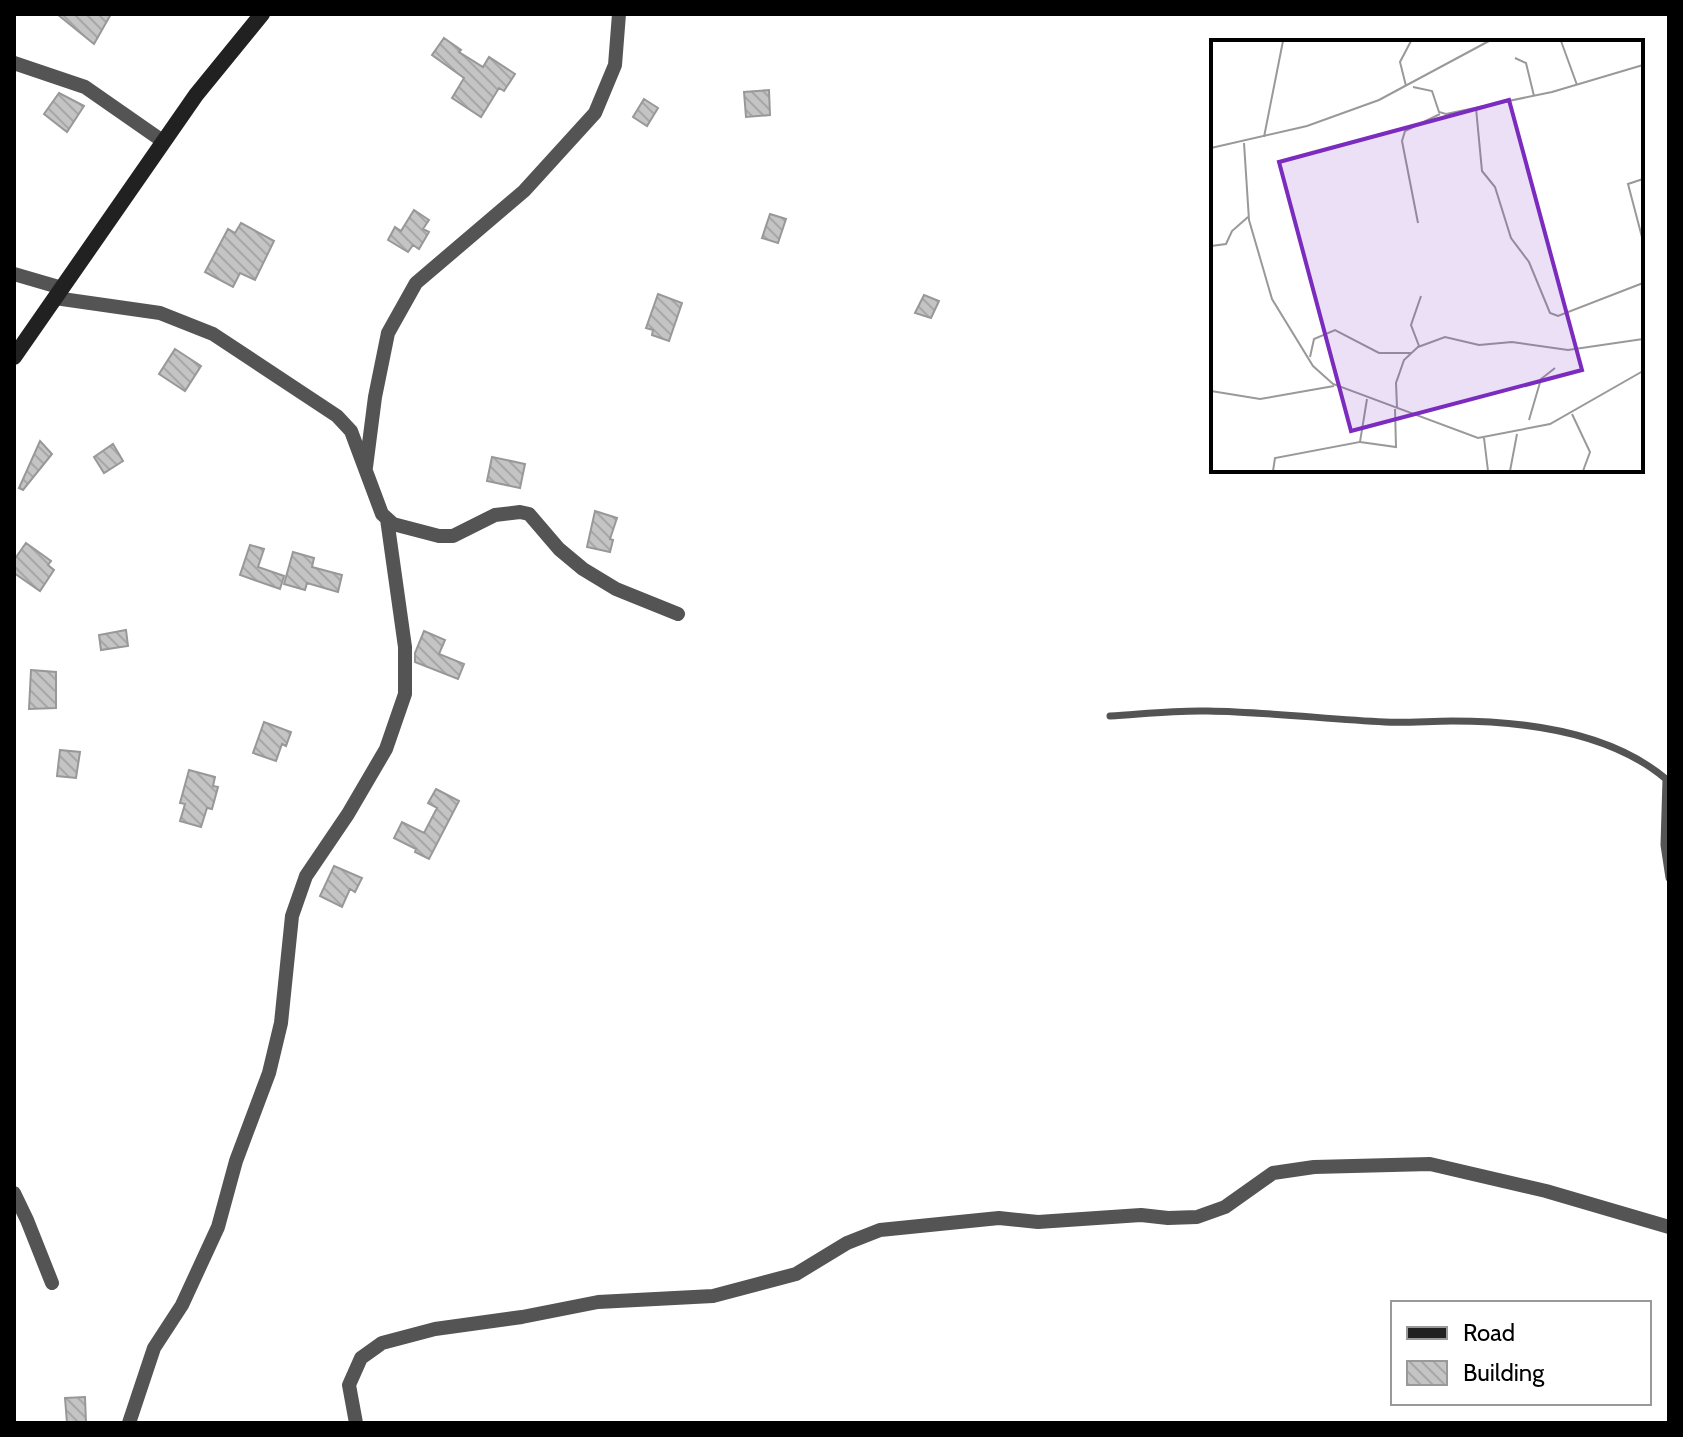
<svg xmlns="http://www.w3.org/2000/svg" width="1683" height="1437" viewBox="0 0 1683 1437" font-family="Cabin,sans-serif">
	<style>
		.building { fill: url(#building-back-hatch); stroke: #989898; stroke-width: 2 }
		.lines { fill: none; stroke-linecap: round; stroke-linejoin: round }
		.lane { stroke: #545454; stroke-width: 7 }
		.street { stroke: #545454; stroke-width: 14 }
		.secondary { stroke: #212121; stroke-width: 16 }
		.inset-road { fill: none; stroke: #999; stroke-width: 2 }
		.view { fill: #7b2cbf; fill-opacity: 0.15; stroke: #7b2cbf; stroke-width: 4 }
		.inset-edge { fill: none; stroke: #000; stroke-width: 4 }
	</style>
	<defs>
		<pattern id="building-back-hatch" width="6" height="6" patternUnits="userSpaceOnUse" patternTransform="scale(2)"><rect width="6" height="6" fill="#c4c4c4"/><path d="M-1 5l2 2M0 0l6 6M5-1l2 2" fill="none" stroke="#a7a7a7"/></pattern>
	</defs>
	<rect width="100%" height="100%" fill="#fff"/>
	<!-- building -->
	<path class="building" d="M57,14H111L94,44Z
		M444,38L461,50L459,52L483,67L489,57L515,74L504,91L499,88L481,117L452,98L464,78L432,55Z
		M769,90L770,115L746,117L744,92Z
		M59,93L84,106L67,132L44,114Z
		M644,99L658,108L647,126L633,117Z
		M414,210L429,220L423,229L429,232L419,249L413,245L408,252L388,240L395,227L401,231Z
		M770,214L786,219L778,243L762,238Z
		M241,223L274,241L255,280L240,273L233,287L205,272L228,229L235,233Z
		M658,294L682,303L669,341L652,335L653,330L646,328Z
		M924,295L939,301L931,318L915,313Z
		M175,349L201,366L185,391L159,374Z
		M40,441L52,454L23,490L19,488Z
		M113,444L123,461L104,473L94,457Z
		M492,457L525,464L520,488L487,481Z
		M595,511L617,518L610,539L613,540L610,552L587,547Z
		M26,543L51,561L48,565L54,570L40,591L14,573V560Z
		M250,545L264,549L258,567L284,576L280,589L240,575Z
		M293,552L314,558L312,567L342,575L338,592L307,583L305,590L284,584Z
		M126,630L128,646L101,650L99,635Z
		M424,631L445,640L439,654L464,664L458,679L415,662V653Z
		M31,670L56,672V708L29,709Z
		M264,722L291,732L286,746L282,744L276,761L253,753Z
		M60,750L80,752L76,778L57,776Z
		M189,770L215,777L213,786L218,787L212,809L207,808L201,827L180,821L185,804L180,803Z
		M436,789L459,801L429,859L415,852L416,849L394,838L402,822L424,833L437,808L428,803Z
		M334,866L362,878L355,892L350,889L342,907L320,896Z
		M85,1397L86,1423H67L65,1398Z"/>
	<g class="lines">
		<!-- lane -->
		<path class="lane" d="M1110,716C1143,714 1176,710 1208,711C1267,712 1326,719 1385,722C1407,723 1430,721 1452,721C1524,721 1609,731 1666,779L1664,845L1669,878"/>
		<!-- street -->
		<path class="street" d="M14,63L85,87L164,142
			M14,274L62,288
			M55,298L160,313L213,334L337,416L351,431L382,514L393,524L439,536H453L495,515L520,512L529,514L559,549L583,569L616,589L678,614
			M366,467L375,397L388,333L416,283L524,191L595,113L615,65L619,14
			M14,1193L27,1220L52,1283
			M129,1423L154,1348L182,1305L218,1227L236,1161L269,1073L281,1023L292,916L306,876L348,814L386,749L405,694V647L387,519
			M356,1423L349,1385L361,1358L382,1343L435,1329L522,1317L598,1302L713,1296L796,1274L847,1243L880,1230L999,1218L1038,1222L1141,1215L1168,1218L1197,1217L1225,1207L1273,1173L1314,1167L1430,1164L1546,1191L1669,1227"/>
		<!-- secondary -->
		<path class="secondary" d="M14,357L196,95L262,14"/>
	</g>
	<!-- overview -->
	<g transform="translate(1211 40)">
		<rect width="432" height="432" fill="#fff"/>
		<path class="inset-road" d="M350,1L366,45M304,18L315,23L323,56M195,46L189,22L200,1M202,47L221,51L228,72L235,74L341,52L432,25M265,68L271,131L284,147L300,198L318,222L339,273L347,276L432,243M53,97L72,1M33,103L38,180L61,259L102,326L122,344L267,398L339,384L432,331M0,108L96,86L168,60L278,1M432,139L417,144L432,201M207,183L191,101L194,91L229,74M0,206L15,204L21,191L37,177M207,307L234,297L268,305L301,302L357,310L432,299M99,317L103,299L124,290L168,313H200M0,351L49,359L123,346M186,367L185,343L193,320L208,306L200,285L210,256M361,374L379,412L372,431M318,380L330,339L344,328M273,398L277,431M149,402L185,407L184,369M62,431L64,418L149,402L156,359M299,431L306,394"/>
		<path class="view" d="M298,60L371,330L140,391L68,122Z"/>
		<rect width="432" height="432" class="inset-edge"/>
	</g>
	<!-- border -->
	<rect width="1683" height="1437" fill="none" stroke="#000000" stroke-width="32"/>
	<!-- legend -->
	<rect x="1391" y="1301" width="260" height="104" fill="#ffffff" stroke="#999999" stroke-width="2"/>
	<rect x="1407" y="1327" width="40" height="12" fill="#212121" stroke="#999999" stroke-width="2"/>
	<text x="1463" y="1341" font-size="24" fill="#000000">Road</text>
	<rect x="1407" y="1361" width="40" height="24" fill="url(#building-back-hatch)" stroke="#999999" stroke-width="2"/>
	<text x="1463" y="1381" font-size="24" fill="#000000">Building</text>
</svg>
